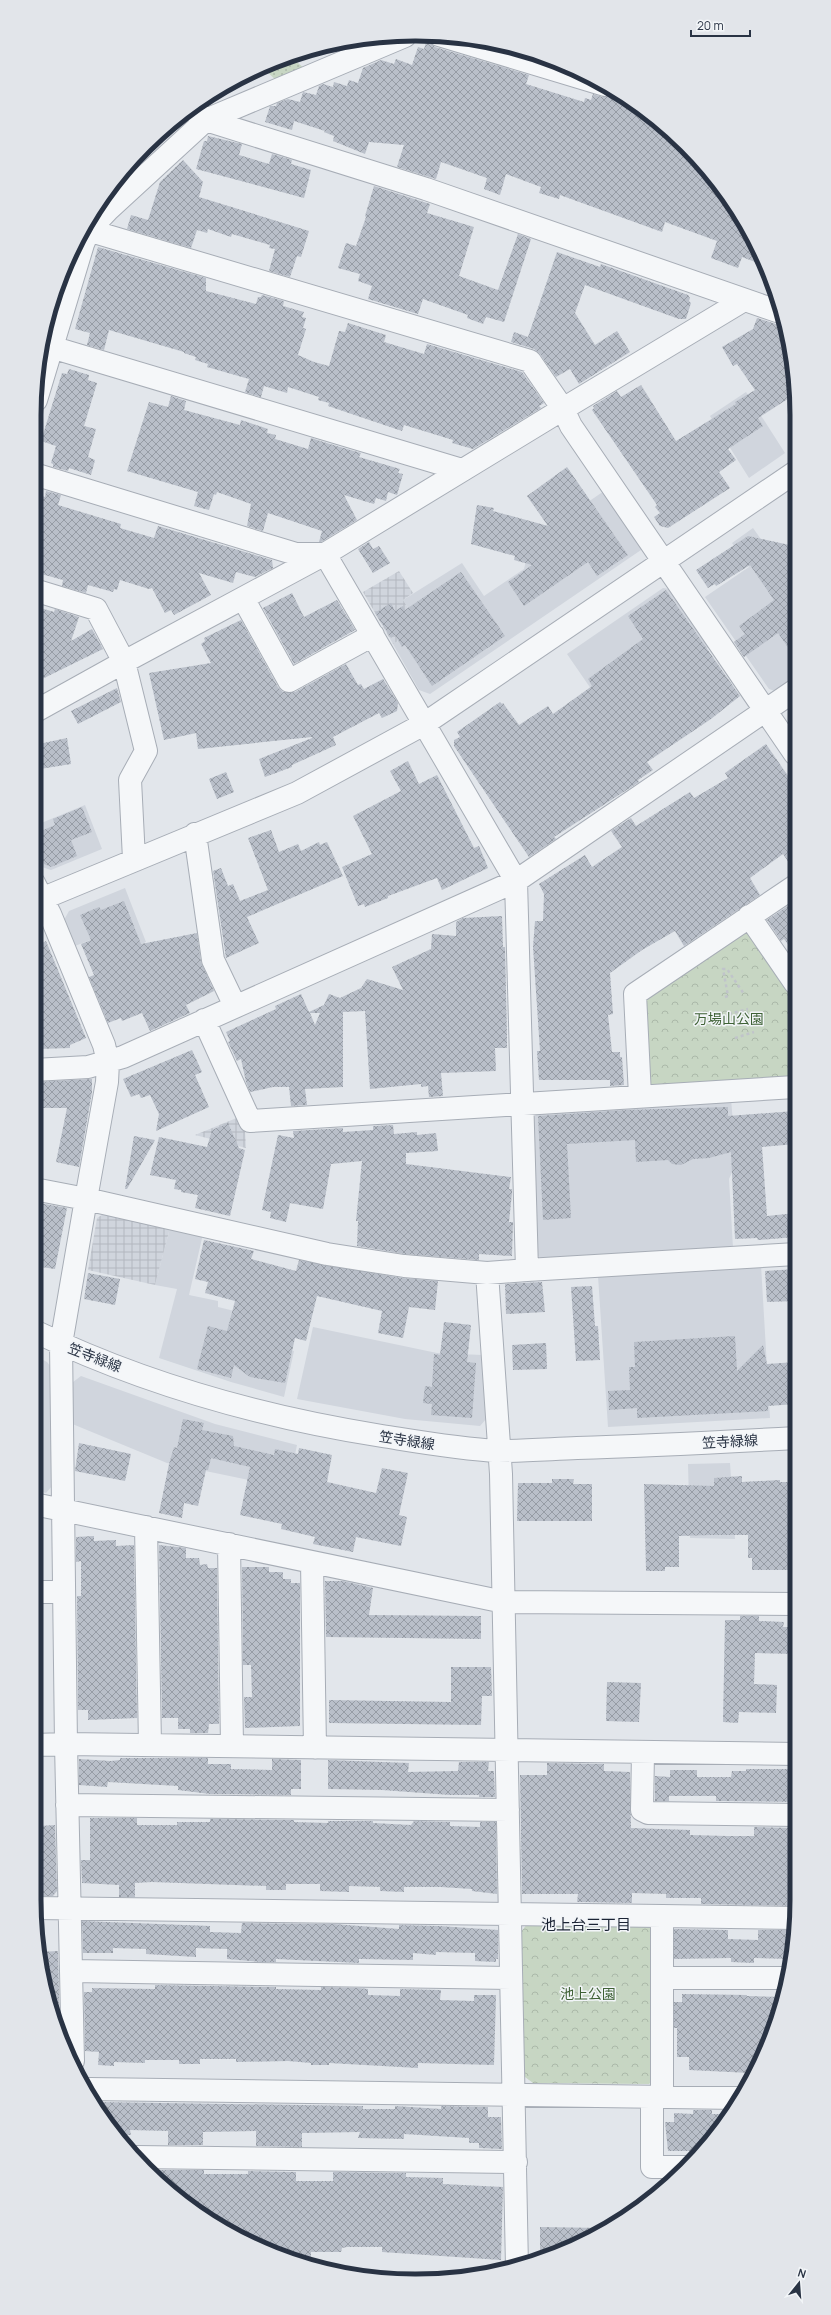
<svg xmlns="http://www.w3.org/2000/svg" width="831" height="2315" viewBox="0 0 831 2315" font-family="Manrope,'Noto Sans JP',sans-serif">
	<style>
		.built { fill: #d0d5dd }
		.industrial { fill: url(#industrial-grid) }
		.grass { fill: url(#grass-dots) }
		.park { fill: url(#park-crowns) }
		.building { fill: url(#building-cross-hatch); fill-rule: evenodd }
		.lines { fill: none; stroke-linecap: round; stroke-linejoin: round }
		.minor-casing { stroke: #a7adb6; stroke-width: 24 }
		.path { stroke: #c0c4ca; stroke-width: 2.5; stroke-dasharray: 3 3; stroke-linecap: butt }
		.minor { stroke: #f5f7f9; stroke-width: 22 }
		.labels { text-anchor: middle; dominant-baseline: central; stroke-width: 3; stroke-linejoin: round; paint-order: stroke }
		.park-label { font-size: 14px; fill: #3e6135; stroke: #f2f5f8 }
		.street-label { font-size: 14px; fill: #293344; stroke: #f2f5f8 }
		.neighbourhood-label { font-size: 15px; fill: #1b2435; stroke: #f2f5f8 }
		.rim { fill: none; stroke: #293344; stroke-width: 5 }
	</style>
	<defs>
		<pattern id="industrial-grid" width="8" height="8" patternUnits="userSpaceOnUse"><rect width="8" height="8" fill="#d0d5dd"/><path d="M0 4h8M4 0v8" fill="none" stroke="#b3b7bf"/></pattern>
		<pattern id="grass-dots" width="8" height="8" patternUnits="userSpaceOnUse"><rect width="8" height="8" fill="#c7d6c3"/><path d="M2 2h.1M6 6h.1" fill="none" stroke="#abb8a9" stroke-width="1.8" stroke-linecap="round"/></pattern>
		<pattern id="park-crowns" width="20" height="18" patternUnits="userSpaceOnUse"><rect width="20" height="18" fill="#c7d6c3"/><path d="M2 6a3 3 0 1 1 6 0M12 15a3 3 0 1 1 6 0" fill="none" stroke="#abb8a9"/></pattern>
		<pattern id="building-cross-hatch" width="8" height="8" patternUnits="userSpaceOnUse"><rect width="8" height="8" fill="#b9bfc9"/><path d="M0 0l8 8M0 8l8-8" fill="none" stroke="#969ca5"/></pattern>
	</defs>
	<rect width="100%" height="100%" fill="#e2e6eb"/>
	<!-- built -->
	<path class="built" d="M140,155L147,163L97,209L113,183Z
		M746,392L785,453L749,478L710,416Z
		M607,489L643,543L641,550L430,694L419,690L393,644L421,627L403,600L462,563L484,596L524,569L535,524L553,526Z
		M753,528L794,586V589L774,603L794,633V681L778,692L769,689L705,597L749,567L732,543Z
		M663,588L675,590L712,645L609,715L567,654Z
		M85,805L102,849L51,870L42,867L34,848V826Z
		M125,888L146,942L119,953L110,932L75,946L64,920L69,911Z
		M731,1098L736,1163L729,1179L733,1248L543,1260L536,1254L530,1121L540,1111Z
		M170,1228L203,1234L189,1295L218,1301V1307L247,1314L269,1345L294,1351L284,1397L231,1382L159,1358L177,1289L155,1285Z
		M761,1265L770,1418L608,1427L598,1276Z
		M313,1327L437,1353L482,1355L487,1418L480,1426L405,1419L297,1399Z
		M34,1355L47,1362L51,1367L52,1486L46,1493L34,1490Z
		M81,1376L215,1424L297,1445L288,1488L167,1463L70,1423L69,1385Z
		M730,1463L735,1539L690,1538L688,1464Z"/>
	<!-- industrial -->
	<path class="industrial" d="M399,571L413,593L403,600L421,627L393,644L363,592Z
		M239,1117L245,1130L246,1148L195,1135Z
		M105,1213L170,1228L155,1285L88,1270L97,1218Z"/>
	<!-- grass -->
	<path class="grass" d="M290,56L306,70L278,82L263,68Z"/>
	<!-- park -->
	<path class="park" d="M745,929L795,990V1080L655,1088L647,1082L645,996Z
		M527,1924L646,1925L657,1931L656,2077L649,2084L533,2083L521,2074L518,1936Z"/>
	<!-- building -->
	<path class="building" d="M427,39L435,47L529,75L526,84L584,102L585,98L591,100L593,94L602,97L612,95L621,97L702,164L758,247L763,265L742,257L738,268L711,258L717,241L665,222L662,232L560,195L559,199L539,193L541,187L506,174L500,195L484,189L487,178L441,162L436,179L397,167L404,145L369,142L365,154L333,141L334,136L324,132L325,131L294,121L292,130L265,122L270,106H276L277,103L288,99L300,102L303,92L316,95L319,86L323,84L333,87L334,82L347,86L349,80L358,83L363,68L381,60L394,64L396,59L412,65L418,47L424,49Z
		M208,136L242,144L239,155L269,164L272,154L292,160L291,164L311,170L304,198L196,169L204,141H207Z
		M183,160L203,182L199,197L309,231L301,257L297,256L290,277L269,271L275,249L269,248L270,245L232,234L231,237L208,229L207,233L197,230L191,248L127,229L131,215L148,220L160,182Z
		M374,186L430,204L427,213L474,227L459,276L498,290L518,234L531,239L504,322L486,317L483,324L467,318L468,315L423,299L418,314L368,299L372,286L358,281L360,274L338,268L346,243L356,246L366,217L365,216Z
		M98,247L206,278V291L256,304L258,297H261L262,295L284,301L283,306L304,312L302,317L306,318L303,328L306,329L298,355L314,362L329,366L339,331L345,332L348,323L386,335L384,342L424,354L427,344L522,372L544,403L539,406L541,408L473,449L452,443L453,440L404,425L402,431L328,406L329,403L318,400L319,397L288,387L287,393L264,386L261,397L245,392L249,379L207,367L208,364L195,360L196,357L184,353V352L109,330L104,350L87,345L90,333L75,329Z
		M557,252L600,267L601,264L688,295L690,298L689,301L691,303L686,319H679L585,285L575,313L595,345L617,331L630,352L579,384L570,369L556,377L540,354L534,349L511,342L514,332L528,337Z
		M757,318L782,326L794,365V395L758,418L763,426L728,449L736,460L719,472L730,488L668,528L660,526L654,517L660,513L655,507L657,505L592,410L594,408L593,406L617,391L621,397L641,385L676,441L736,404L735,402L755,390L737,364L733,366L722,347L753,329Z
		M69,369L89,375L88,380L97,383L84,426L96,429L88,457L95,460L91,475L69,468L68,471L53,467V464L51,463L56,446L41,441L62,373L67,374Z
		M171,396L186,401L184,410L240,425L241,420L268,429L267,433L276,435L275,439L308,449L311,438L330,444L361,453L359,457L400,469L398,473L403,474L397,495L388,492L386,501L376,498L374,504L344,495L357,520L321,542H319L322,531L268,513L263,531L247,526L251,504L217,492L216,495L214,494L209,510L194,506L198,492L127,471L149,402L168,407Z
		M567,467L628,555L597,576L588,562L524,606L508,582L532,565L514,560L515,556L471,544L477,505L494,508L493,511L548,526L527,496Z
		M46,491L61,495L58,505L121,524L120,528L154,538L158,526L272,560L273,568L255,577L236,572L233,583L199,573L211,595L174,615L171,610L165,613L152,588L149,589L120,580L117,590L114,589L113,592L88,585L86,593L62,586L63,580L34,572V493L45,497Z
		M748,536L794,546V656L778,633L744,657L734,642L745,634L739,626L774,600L750,565L716,586L715,584L708,588L696,570Z
		M369,542L373,549L379,546L390,563L373,573L358,549Z
		M461,572L505,636L432,686L405,645L402,647L395,635L391,638L375,613L391,603L395,611L403,606L405,610Z
		M666,590L740,696L711,719L647,762L653,770L638,780L639,782L554,837L556,839L529,857L454,746V740L460,737L457,732L500,702L502,704L503,703L519,725L548,706L553,714L592,686L588,679L643,639L628,616Z
		M292,593L304,617L337,600L355,630L294,664L263,608Z
		M34,606L54,612L55,609L79,617L71,641L92,629L103,649L34,683Z
		M241,620L278,687L283,692H295L346,664L358,685L361,684L364,689L383,679L398,703L397,711L382,718L379,713L333,737L336,745L292,765V767L265,777L259,759L312,738V737L198,749L196,733L164,740L149,673L211,663L201,644L205,641L204,638Z
		M117,688L121,702L78,724L71,711Z
		M67,738L71,764L34,770V745Z
		M766,744L795,786V826L788,831L795,842V872L783,854L750,878L760,895L684,946L675,931L642,950L610,973L613,1014L608,1015L612,1052H620V1057H622L624,1085L610,1086V1080H539L537,1051H540L533,947L535,921H543L544,894L539,884L585,855L592,867L622,847L611,831L631,818L636,826L690,792L694,798L728,778L725,773Z
		M408,761L419,784L437,775L474,848L479,846L488,868L442,890L437,878L388,896V898L365,907L364,904L358,906L342,867L372,854L353,816L401,791L390,771Z
		M226,772L234,792L217,799L209,779Z
		M82,807L92,832L71,840L77,856L51,867L44,864L34,841V834L55,825L53,819Z
		M271,830L279,852L298,844L301,851L319,842L320,845L327,842L343,876L247,917L259,943L226,958L213,871L221,868L228,886L233,884L240,901L268,890L248,838Z
		M124,901L141,944L197,933L201,962L214,991L186,1005L190,1013L150,1031L142,1013L122,1021L121,1018L108,1023L89,977L94,975L81,944L91,940L80,915L99,907L101,910Z
		M795,901V954L784,939L781,941L767,920Z
		M502,916L503,947H505L507,1035V1048H495L496,1071L441,1073L443,1096L429,1097L428,1086L421,1087V1084L370,1089L365,1011L343,1012V1087L305,1089L307,1105L291,1106L289,1087H273L250,1092L246,1082L241,1059L237,1061L228,1042L230,1041L226,1032L276,1009L275,1006L301,994L309,1012L324,1005L329,994L340,998L361,988L367,979L403,990L392,967L431,949L432,934L456,936V922L463,918ZM310,1013H320L315,1025Z
		M46,941L86,1038L70,1045V1048L38,1049L37,991L34,992V947Z
		M192,1050L202,1072L195,1075L209,1107L156,1131L159,1114L150,1095L141,1098L139,1094L131,1097L123,1079Z
		M92,1079V1092L79,1167L56,1162L67,1108H34V1082Z
		M728,1107V1116L795,1111V1144L762,1147L767,1216L796,1213V1237L758,1240L757,1238L735,1239L731,1152L709,1158L693,1159L681,1165L672,1164L668,1160L636,1162L635,1140L567,1144L571,1218L543,1220L538,1116L626,1110Z
		M228,1123L239,1148L245,1150L230,1216L195,1208L198,1195L181,1192V1190L174,1189L176,1180L150,1175L159,1137L207,1147L212,1130Z
		M393,1125L394,1134L417,1132V1135L436,1133L438,1151L406,1153V1164L511,1177L509,1189H512V1193L509,1222H513L512,1256L479,1254V1260L405,1254L357,1246L358,1221H356L362,1161L331,1164L323,1209L290,1203L286,1222L270,1218L271,1212L262,1210L278,1135L294,1138L293,1131L343,1128V1132L373,1130V1126Z
		M134,1136L155,1140L127,1189H125Z
		M34,1202L67,1208L55,1269L34,1266Z
		M204,1240L254,1251L251,1259L296,1271L299,1260L402,1278L438,1281L435,1310L409,1307L403,1338L378,1333L382,1311L317,1296L306,1341L295,1338L285,1383L250,1377L234,1365L231,1378L197,1369L208,1326L227,1331L235,1301L205,1293L208,1282L195,1279Z
		M796,1269V1301L767,1302L765,1271Z
		M88,1273L120,1279L115,1305L84,1299Z
		M542,1282L545,1312L506,1314L505,1284Z
		M592,1286L595,1326H598L600,1360L576,1361L571,1287Z
		M444,1322L471,1325L467,1362L476,1363L472,1418L431,1415L432,1404L423,1403L425,1386L432,1387L434,1354L440,1355Z
		M735,1336L737,1371L763,1345L767,1364L796,1362V1404L768,1406V1411L637,1418V1408L609,1410L608,1391L630,1390L629,1367H635L634,1342Z
		M546,1343L547,1369L513,1370L512,1345Z
		M183,1419L204,1423L202,1430L233,1436L234,1446L274,1455L275,1449L298,1454L299,1448L332,1455L327,1482L376,1493L382,1468L408,1473L399,1515L407,1517L401,1546L356,1537L353,1552L313,1544L315,1537L281,1529L282,1524L240,1515L250,1467L211,1458L208,1470H206L198,1506L184,1503L182,1518L159,1513L169,1464L174,1447L177,1448Z
		M79,1443L131,1454L125,1481L75,1471Z
		M742,1476V1482L780,1480V1482H789L792,1544H796V1570H752V1558H748V1535H712L679,1536V1567H665V1571H646L644,1484L714,1486V1478Z
		M552,1479H574L573,1484H592V1521H517L518,1483H552Z
		M94,1536V1541L116,1540V1546L134,1545L137,1718L88,1720V1710H78L77,1596H81V1561L76,1562V1537Z
		M159,1545L186,1548V1558H199L200,1565L207,1564L208,1568H217L219,1724H209L208,1733H190V1729H178V1718H162Z
		M242,1567H269V1572H283V1579H291V1583H300V1726L245,1728L244,1697H252L251,1665H243Z
		M325,1581H343L373,1588L369,1615L481,1616V1639L326,1637Z
		M740,1616H759V1621L784,1622L783,1627H796V1654L755,1653L754,1684L777,1685L776,1713L739,1712L738,1723L723,1722L725,1620H740Z
		M451,1667H491L492,1696H482L481,1725L329,1723V1700L451,1702Z
		M607,1682L641,1683L639,1722L606,1721Z
		M120,1758H208V1764H231V1769L272,1770V1759L301,1760V1789H291V1795L210,1794L178,1790V1786L108,1782L107,1787L79,1785V1759L111,1761L120,1760Z
		M328,1760L409,1763L408,1772L458,1771L459,1762H489L488,1771H494L495,1797H479V1795H450L382,1790L328,1789Z
		M547,1763L604,1764V1771L630,1772L631,1828L690,1830V1835L727,1836H754V1827L797,1828L796,1906L701,1904V1898H666V1894L632,1893V1903L577,1902L578,1894H522L520,1775H547Z
		M746,1769H794L795,1772H797V1802L716,1801V1796H669V1801H655V1776L670,1777V1770H697V1777H731L732,1771H746Z
		M90,1818H137V1825H177V1822H210V1819L294,1820V1822L328,1823V1821H373V1823L411,1825L414,1821L450,1822V1826L480,1827V1822H496L497,1894L472,1891V1889L441,1887H404V1892L380,1891V1887L349,1886V1892L320,1891V1884H286V1890H266V1886L152,1882L135,1883V1897H119V1885L82,1883L81,1860H90Z
		M55,1825L57,1891L53,1896H35L34,1831L39,1826Z
		M82,1921L210,1926V1932L241,1933L242,1923L334,1924L399,1929V1925L439,1926L498,1930V1959H496V1962L475,1961V1953L436,1952V1955L413,1953V1960L359,1959V1963L276,1959V1962H261L227,1959V1949L196,1948V1957L146,1954V1949L113,1948V1953H83Z
		M674,1929L728,1930V1939L758,1940V1930H793L789,1959L754,1958V1963L731,1962V1958L674,1959Z
		M58,1951L60,2035L41,1974L39,1952Z
		M155,1985L276,1987V1989L321,1990V1987L359,1988L368,1989V1995L400,1996V1989L441,1990L440,2000L474,2001V1995H496L494,2065L418,2063V2068L329,2063V2065H311V2063L288,2061L236,2062V2059H200V2064H179V2060H145V2063L114,2062V2066L98,2065L99,2052L85,2051L84,1992H92V1988L155,1989Z
		M682,1994L747,1995V1996L784,1997L750,2073L689,2070V2057H677V2028H674V2002H682Z
		M98,2102L363,2106V2109H395V2106L441,2109V2106L488,2107V2117H501L502,2149L479,2148V2143H469V2138L404,2134V2139L358,2138L360,2132L302,2133V2147L256,2146V2131L203,2132V2145H168V2131L130,2130L131,2135H119Z
		M693,2110H712V2114H730L700,2151H668L665,2122H674V2113L693,2114Z
		M149,2170H204V2174H248V2171L296,2172V2181H333V2172L406,2173V2177L443,2178V2184L503,2187L501,2260L382,2252V2247H347L342,2248L341,2252H311V2261L247,2242L183,2202Z
		M540,2227L603,2228L540,2256Z"/>
	<g class="lines">
		<!-- minor casing -->
		<g class="minor-casing">
			<path id="minor" d="M439,35L605,85
				M192,109L206,120L426,189L777,311
				M84,229L530,361L563,409L744,300
				M51,347L462,470
				M36,400L83,244L89,230L108,210L206,120L405,36
				M34,474L296,554H325L516,881L527,1270L796,1254
				M34,590L96,609L124,662L146,751L130,780L134,859
				M244,600L289,681L373,635
				M34,712L124,662L325,554L563,409L571,426L795,754
				M195,834L213,960L235,1006
				M34,883L50,914L104,1045L108,1062L107,1082L86,1199L34,1189
				M34,902L297,793L424,724L794,473
				M749,916L795,983
				M204,1020L250,1121L795,1087
				M34,1070L88,1067L123,1057L516,881L794,691
				M640,1096L635,994L795,886
				M487,1273L527,1270
				M34,1331C144,1384 262,1417 382,1436C420,1442 459,1449 498,1451C524,1451 551,1449 577,1448C650,1446 723,1442 796,1438
				M34,1504L504,1602L796,1604
				M146,1527L150,1745
				M229,1544L232,1746
				M312,1562L315,1748
				M34,1592H63
				M34,1745L66,1744L61,1344L86,1199L327,1254L404,1266L487,1273L501,1474L517,2267
				M643,1753L642,1810L648,1813L797,1815
				M67,1805L508,1810
				M35,1908L662,1916V1978H787
				M662,1916L795,1918
				M72,1971L511,1978
				M662,1978V2097
				M73,2061L66,1744L797,1754
				M90,2089L739,2098
				M652,2098V2167H687
				M136,2157L516,2162"/>
		</g>
		<!-- path -->
		<path class="path" d="M725,997L728,996L723,969H727L744,994
			M729,1014L748,1009
			M735,1038L754,1032"/>
		<!-- minor -->
		<use href="#minor" class="minor"/>
	</g>
	<g class="labels">
		<!-- park labels -->
		<g class="park-label">
			<text x="729" y="1018">万場山公園</text>
			<text x="588" y="1993">池上公園</text>
		</g>
		<!-- street labels -->
		<g class="street-label">
			<text transform="translate(95 1357) rotate(21)">笠寺緑線</text>
			<text transform="translate(407 1440) rotate(9)">笠寺緑線</text>
			<text transform="translate(730 1441) rotate(-3)">笠寺緑線</text>
		</g>
		<!-- neighbourhood labels -->
		<g class="neighbourhood-label">
			<text x="586" y="1924">池上台三丁目</text>
		</g>
	</g>
	<!-- crop -->
	<path d="M0 0H831V2315H0ZM415 41H416A374 374 0 0 1 790 415V1900A374 374 0 0 1 416 2274H415A374 374 0 0 1 41 1900V415A374 374 0 0 1 415 41Z" fill="#e2e5ea" fill-rule="evenodd"/>
	<path class="rim" d="M415 41H416A374 374 0 0 1 790 415V1900A374 374 0 0 1 416 2274H415A374 374 0 0 1 41 1900V415A374 374 0 0 1 415 41Z"/>
	<!-- north arrow -->
	<g transform="translate(799 2283) rotate(17)" stroke="#f2f5f8" stroke-width="3" paint-order="stroke">
	<path d="M0-3L7 15L0 10L-7 15Z" fill="#293344"/>
	<text y="-6" font-size="11" font-weight="bold" text-anchor="middle" fill="#293344">N</text>
	</g>
	<!-- scale -->
	<path d="M691 30v6h59v-6" fill="none" stroke="#293344" stroke-width="2"/>
	<text x="697" y="30" font-size="12" fill="#293344" stroke="#f2f5f8" stroke-width="3" paint-order="stroke">20 m</text>
</svg>
